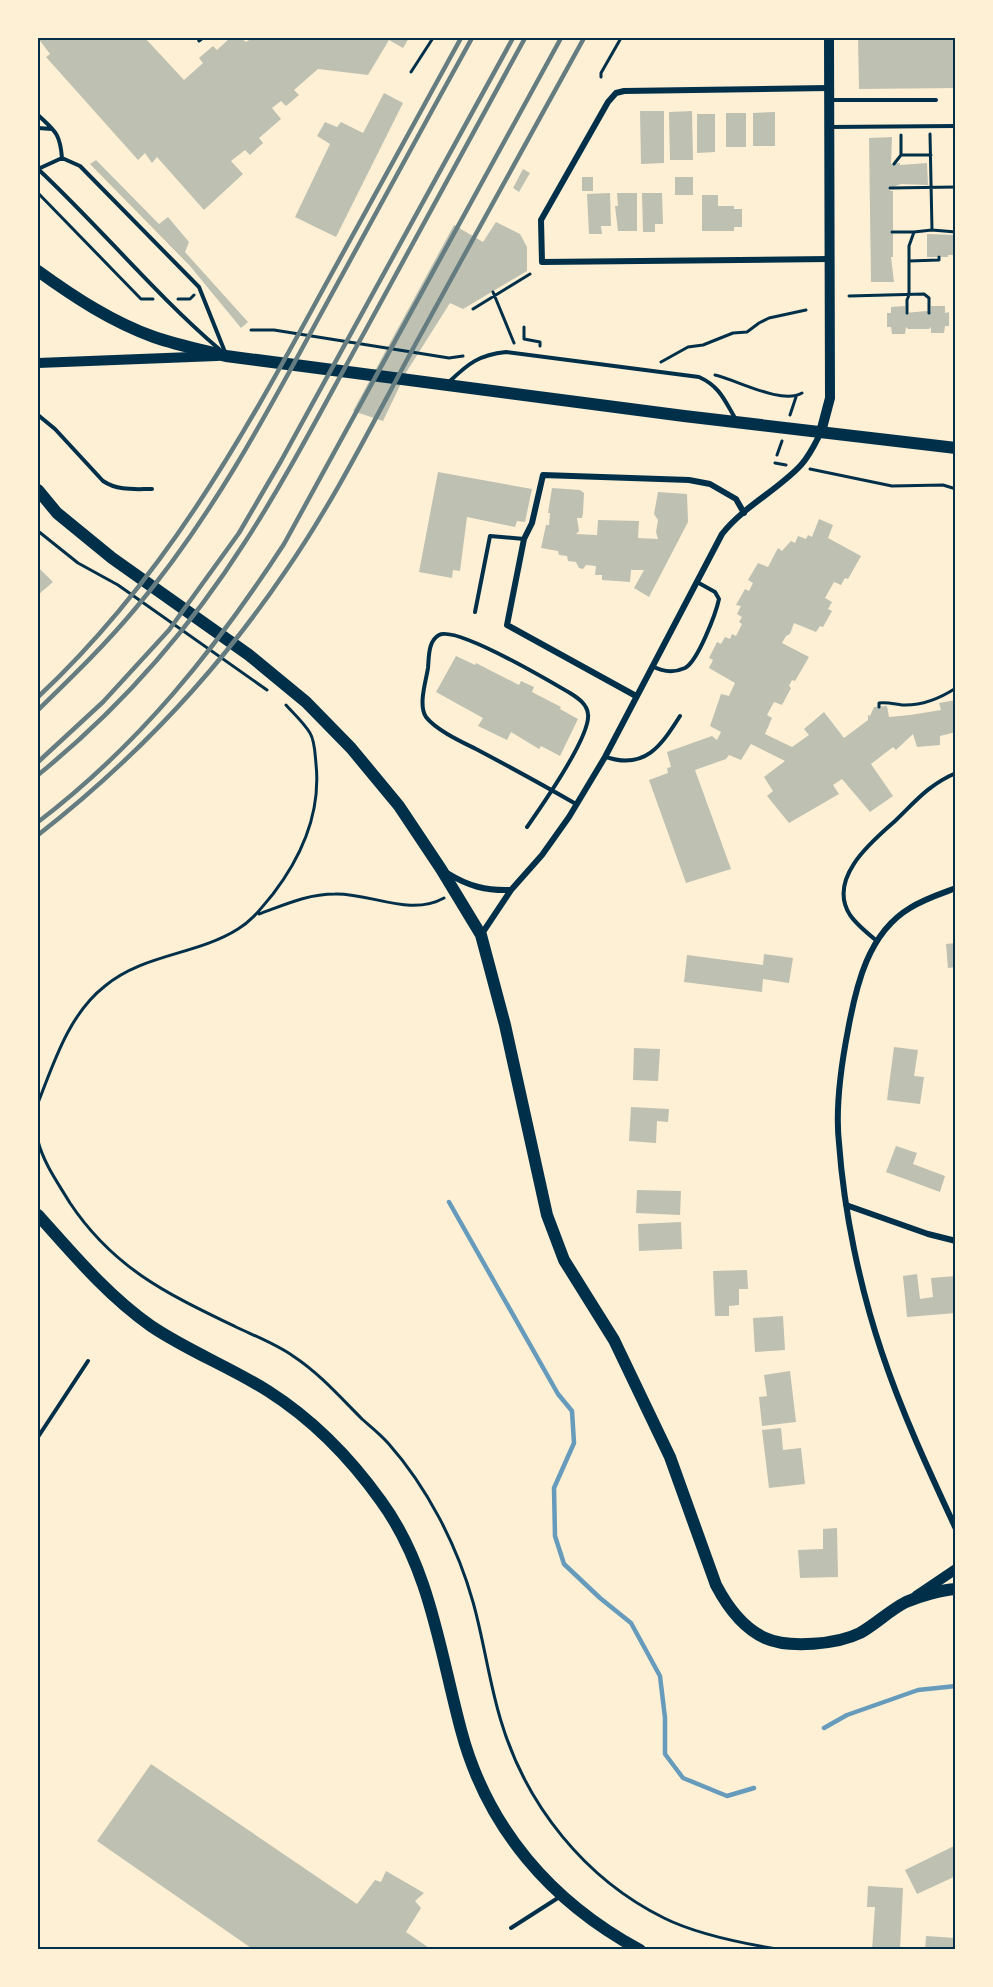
<svg xmlns="http://www.w3.org/2000/svg" width="993" height="1987" viewBox="0 0 993 1987" font-family="'PT Sans Narrow',sans-serif">
<style>
.lines{fill:none;stroke-linecap:round;stroke-linejoin:round}
.stream{stroke:#669bbc;stroke-width:4.5}
.building{fill:#bec0b2}
.path{stroke:#003049;stroke-width:3}
.service{stroke:#003049;stroke-width:4}
.minor{stroke:#003049;stroke-width:6}
.tertiary{stroke:#003049;stroke-width:10}
.secondary{stroke:#003049;stroke-width:12}
.rail{stroke:#657d81;stroke-width:4.5}
.neatline{fill:none;stroke:#003049;stroke-width:2}
</style>
<rect width="100%" height="100%" fill="#fdf0d5"/>
<g class="lines">
<!-- stream -->
<path class="stream" d="M 449,1202 L 558,1394 L 572,1411 L 574,1443 L 554,1488 L 555,1536 L 564,1564 L 600,1598 L 631,1623 L 660,1676 L 665,1718 L 665,1754 L 683,1778 L 727,1796 L 754,1788
M 824,1728 L 847,1715 L 918,1690 L 956,1686"/>
</g>
<!-- building -->
<path class="building" d="M 38,38 L 145,38 L 184,80 L 203,63 L 199,58 L 213,46 L 217,50 L 230,38 L 241,38 L 246,42 L 252,38 L 409,38 L 403,48 L 389,40 L 368,75 L 318,69 L 294,90 L 299,95 L 286,106 L 281,101 L 272,108 L 281,119 L 259,138 L 263,143 L 250,155 L 245,150 L 231,161 L 243,174 L 204,210 L 157,157 L 152,163 L 145,153 L 138,160 L 46,57 L 50,54 Z
M 858,38 L 956,38 L 956,88 L 859,89 Z
M 384,93 L 403,103 L 336,237 L 295,217 L 330,144 L 317,136 L 325,122 L 337,127 L 341,122 L 363,133 Z
M 640,111 L 664,111 L 664,163 L 641,164 Z
M 692,111 L 693,160 L 670,160 L 669,112 Z
M 775,112 L 775,146 L 753,146 L 753,113 Z
M 726,113 L 746,113 L 746,147 L 726,147 Z
M 697,114 L 715,114 L 715,152 L 697,153 Z
M 892,137 L 891,164 L 900,163 L 900,165 L 927,163 L 928,185 L 901,184 L 890,188 L 890,191 L 893,191 L 893,257 L 891,257 L 894,282 L 871,282 L 869,138 Z
M 96,160 L 159,224 L 168,217 L 189,242 L 185,252 L 248,322 L 241,328 L 190,266 L 90,164 Z
M 523,169 L 530,173 L 519,192 L 513,188 Z
M 582,177 L 593,177 L 593,191 L 582,191 Z
M 675,177 L 693,177 L 693,195 L 675,195 Z
M 610,193 L 611,226 L 601,226 L 602,234 L 589,234 L 587,194 Z
M 617,193 L 637,193 L 637,231 L 618,231 L 615,206 L 618,206 Z
M 642,193 L 662,193 L 663,224 L 655,224 L 655,232 L 643,232 Z
M 702,195 L 718,195 L 718,206 L 734,206 L 734,209 L 742,209 L 742,227 L 734,227 L 734,231 L 702,231 Z
M 496,222 L 520,234 L 527,247 L 527,271 L 463,309 L 450,303 L 407,371 L 383,421 L 353,411 L 454,225 L 483,242 Z
M 927,234 L 956,235 L 956,257 L 953,255 L 948,255 L 948,257 L 927,257 Z
M 905,306 L 905,313 L 926,311 L 931,312 L 931,306 L 945,306 L 945,313 L 949,312 L 949,326 L 945,326 L 944,333 L 931,333 L 931,327 L 929,329 L 908,329 L 906,327 L 905,334 L 892,334 L 891,327 L 887,327 L 887,313 L 891,313 L 891,307 Z
M 438,472 L 532,489 L 525,522 L 517,521 L 515,527 L 467,517 L 460,571 L 453,570 L 452,578 L 419,572 Z
M 552,488 L 580,490 L 584,493 L 583,513 L 582,518 L 577,518 L 579,531 L 576,534 L 597,535 L 598,520 L 639,521 L 638,538 L 658,539 L 656,532 L 658,520 L 654,514 L 658,492 L 687,494 L 688,522 L 649,597 L 634,588 L 644,570 L 631,570 L 630,582 L 602,580 L 602,575 L 595,575 L 596,566 L 586,565 L 583,569 L 579,568 L 576,562 L 568,561 L 567,556 L 559,555 L 558,551 L 541,548 L 546,525 L 549,525 L 550,513 L 548,513 Z
M 819,519 L 833,525 L 828,538 L 861,556 L 848,579 L 845,578 L 841,585 L 834,582 L 825,598 L 832,602 L 828,609 L 832,611 L 823,627 L 820,626 L 816,632 L 794,623 L 790,634 L 786,636 L 782,643 L 809,657 L 795,681 L 792,680 L 789,686 L 791,688 L 782,705 L 774,702 L 767,715 L 772,718 L 765,734 L 792,747 L 809,735 L 804,729 L 824,712 L 844,738 L 868,720 L 868,715 L 870,716 L 874,707 L 887,706 L 889,717 L 910,715 L 941,710 L 939,703 L 956,700 L 956,732 L 940,736 L 940,745 L 917,747 L 913,734 L 896,750 L 893,747 L 871,764 L 893,796 L 870,812 L 842,779 L 833,785 L 839,794 L 789,823 L 767,796 L 773,791 L 764,777 L 785,761 L 751,744 L 741,760 L 729,755 L 726,759 L 695,770 L 731,869 L 686,883 L 649,780 L 668,773 L 667,768 L 671,767 L 667,752 L 712,736 L 717,740 L 721,732 L 710,726 L 721,694 L 729,696 L 735,683 L 709,668 L 713,660 L 709,658 L 717,642 L 721,644 L 725,637 L 730,639 L 732,634 L 736,636 L 742,624 L 739,622 L 742,617 L 737,614 L 741,606 L 736,605 L 745,589 L 749,591 L 753,583 L 748,580 L 758,563 L 768,567 L 778,548 L 782,551 L 791,541 L 795,543 L 798,536 L 806,539 L 808,535 L 812,537 Z
M 38,567 L 53,582 L 38,595 Z
M 456,656 L 475,665 L 476,663 L 519,685 L 521,681 L 534,687 L 532,692 L 561,707 L 560,709 L 578,719 L 560,756 L 541,746 L 539,749 L 511,732 L 507,740 L 478,726 L 483,718 L 436,692 Z
M 956,943 L 956,967 L 948,968 L 946,944 Z
M 764,954 L 793,958 L 789,983 L 763,979 L 762,992 L 684,982 L 687,955 L 763,965 Z
M 894,1047 L 918,1050 L 914,1076 L 924,1077 L 920,1104 L 887,1100 Z
M 634,1048 L 660,1049 L 658,1081 L 633,1080 Z
M 631,1107 L 669,1109 L 668,1122 L 657,1121 L 656,1143 L 629,1141 Z
M 896,1146 L 917,1153 L 913,1164 L 945,1176 L 940,1192 L 886,1172 Z
M 637,1190 L 681,1191 L 680,1215 L 636,1213 Z
M 681,1222 L 682,1249 L 639,1251 L 638,1224 Z
M 747,1270 L 748,1289 L 739,1289 L 739,1305 L 729,1306 L 729,1316 L 715,1316 L 713,1271 Z
M 917,1274 L 920,1299 L 933,1297 L 931,1278 L 956,1276 L 956,1313 L 907,1317 L 903,1276 Z
M 783,1316 L 785,1350 L 755,1352 L 753,1318 Z
M 790,1371 L 796,1422 L 762,1426 L 759,1397 L 767,1396 L 764,1375 Z
M 781,1428 L 783,1450 L 801,1448 L 805,1484 L 769,1488 L 762,1430 Z
M 837,1528 L 838,1577 L 800,1578 L 798,1550 L 823,1549 L 823,1529 Z
M 151,1764 L 357,1904 L 375,1880 L 381,1882 L 386,1871 L 424,1893 L 415,1901 L 421,1908 L 406,1932 L 432,1950 L 254,1950 L 97,1841 Z
M 956,1845 L 956,1876 L 917,1894 L 905,1870 Z
M 868,1886 L 903,1888 L 900,1950 L 872,1950 L 875,1907 L 867,1907 Z
M 926,1936 L 956,1938 L 956,1950 L 925,1950 Z"/>
<g class="lines">
<!-- path -->
<path class="path" d="M 198,38 L 199,41 L 203,38
M 411,72 L 433,38
M 601,77 L 601,73 L 621,38
M 901,135 L 901,155 L 931,155
M 894,164 L 901,155
M 890,188 L 956,187
M 38,193 L 141,299 L 153,299
M 932,230 L 956,232
M 892,232 L 914,232
M 909,261 L 939,260 L 939,257
M 493,292 L 514,343
M 849,296 L 924,294 L 929,298 L 929,313
M 178,299 L 190,299 L 194,295
M 473,309 L 530,274
M 907,313 L 907,300 L 909,295 L 909,246 L 914,232 L 932,230 L 930,134
M 524,327 L 524,339 L 540,342 L 540,346
M 251,330 L 274,330 L 449,358 L 463,356
M 661,362 L 688,347 L 703,345 L 733,333 L 747,332 L 759,323 L 769,318 L 806,310
M 715,375 C 737,380 782,405 802,393
M 790,415 L 796,397
M 777,455 L 782,441
M 775,463 L 786,465
M 810,469 L 892,486 L 943,485 L 956,489
M 38,531 L 78,563 L 118,585 L 267,690
M 879,707 L 879,703 C 887,702 894,704 902,705 C 922,706 939,699 956,688
M 259,914 C 284,905 307,894 335,894 C 371,893 410,917 444,898
M 38,1103 C 54,1062 69,1014 105,986 C 143,954 197,955 238,929 C 253,920 262,907 273,894 C 302,856 321,812 316,764 C 315,754 315,741 310,733 C 304,723 294,714 286,705
M 38,1141 C 44,1164 58,1183 70,1203 C 114,1269 168,1294 236,1327 C 255,1336 276,1344 293,1356 C 319,1373 340,1397 362,1419 C 371,1427 380,1434 388,1443 C 427,1487 457,1545 473,1602 C 484,1641 489,1682 501,1721 C 526,1805 585,1879 664,1918 C 698,1935 745,1944 783,1950"/>
<!-- service -->
<path class="service" d="M 832,100 L 936,100
M 38,115 C 55,131 60,133 62,158
M 830,127 L 956,126
M 38,128 L 52,129
M 38,169 L 62,158 L 80,166 L 199,287 L 225,352
M 38,169 C 100,227 154,293 219,349
M 450,381 C 469,363 479,355 506,352 L 699,377 C 719,386 724,399 735,418
M 38,415 L 55,429 L 103,481 C 118,491 134,489 152,489
M 475,612 L 490,536 L 524,539
M 652,666 C 663,672 674,673 685,668 C 698,661 716,613 719,599 L 715,592 L 697,582
M 606,757 C 645,770 661,746 680,716
M 527,827 C 541,807 591,736 588,714 C 587,704 578,698 570,693 C 551,682 456,625 439,635 C 428,641 429,657 428,668 C 426,681 418,705 426,717 C 436,730 462,742 476,749 C 510,767 543,785 576,804
M 877,941 C 867,933 857,925 850,915 C 827,879 871,842 894,822 C 915,802 928,785 956,773
M 38,1437 L 88,1361
M 511,1928 L 561,1896"/>
<!-- minor -->
<path class="minor" d="M 828,88 L 624,91 L 616,93 L 608,102 L 541,220 L 542,262 L 829,259
M 636,696 L 507,625 L 524,539 L 532,523 L 543,475 L 689,480 L 710,484 L 736,499 L 744,513
M 447,873 C 468,886 486,891 511,890
M 956,888 C 940,894 924,899 910,908 C 868,933 856,986 848,1030 C 841,1066 835,1107 839,1143 C 844,1212 860,1288 882,1353 C 902,1413 929,1471 956,1529
M 481,935 L 511,890 L 542,855 L 569,817 L 605,757 L 722,534 C 744,506 778,490 801,465 C 810,455 815,444 821,432
M 846,1205 L 928,1234 L 956,1241"/>
<!-- tertiary -->
<path class="tertiary" d="M 38,363 L 217,356
M 821,432 L 830,398 L 829,38
M 916,1596 L 956,1569"/>
<!-- secondary -->
<path class="secondary" d="M 38,271 C 74,297 112,322 154,337 C 177,345 202,350 226,356 L 684,416 L 956,448
M 38,490 L 57,513 L 112,558 L 249,655 L 306,702 L 351,748 L 399,806 L 441,869 L 481,935 L 505,1025 L 547,1215 L 564,1260 L 614,1340 L 670,1457 L 716,1585 C 727,1606 743,1628 765,1638 C 789,1649 838,1644 860,1633 C 876,1624 890,1610 906,1602 C 920,1596 941,1590 956,1589
M 38,1215 C 73,1254 107,1295 151,1326 C 188,1351 230,1367 268,1391 C 312,1419 351,1459 381,1501 C 430,1568 440,1652 461,1730 C 487,1828 551,1902 640,1950"/>
<!-- rail -->
<path class="rail" d="M 38,697 C 163,580 240,442 321,293 C 368,208 415,123 461,38
M 38,710 C 72,677 105,645 135,609 C 209,521 263,421 317,321 C 369,226 420,132 472,38
M 38,762 L 103,702 L 169,630 L 239,533 L 281,461 L 513,38
M 38,775 C 118,710 189,630 245,542 C 289,474 325,403 364,333 C 417,234 471,136 525,38
M 38,822 C 139,745 215,650 284,544 L 561,38
M 38,835 C 134,760 216,674 285,572 C 337,497 377,414 421,334 C 475,235 530,136 584,38"/>
</g>
<!-- border -->
<rect width="993" height="1987" fill="none" stroke="#fdf0d5" stroke-width="78"/>
<rect x="39" y="39" width="915" height="1909" class="neatline"/>
</svg>
